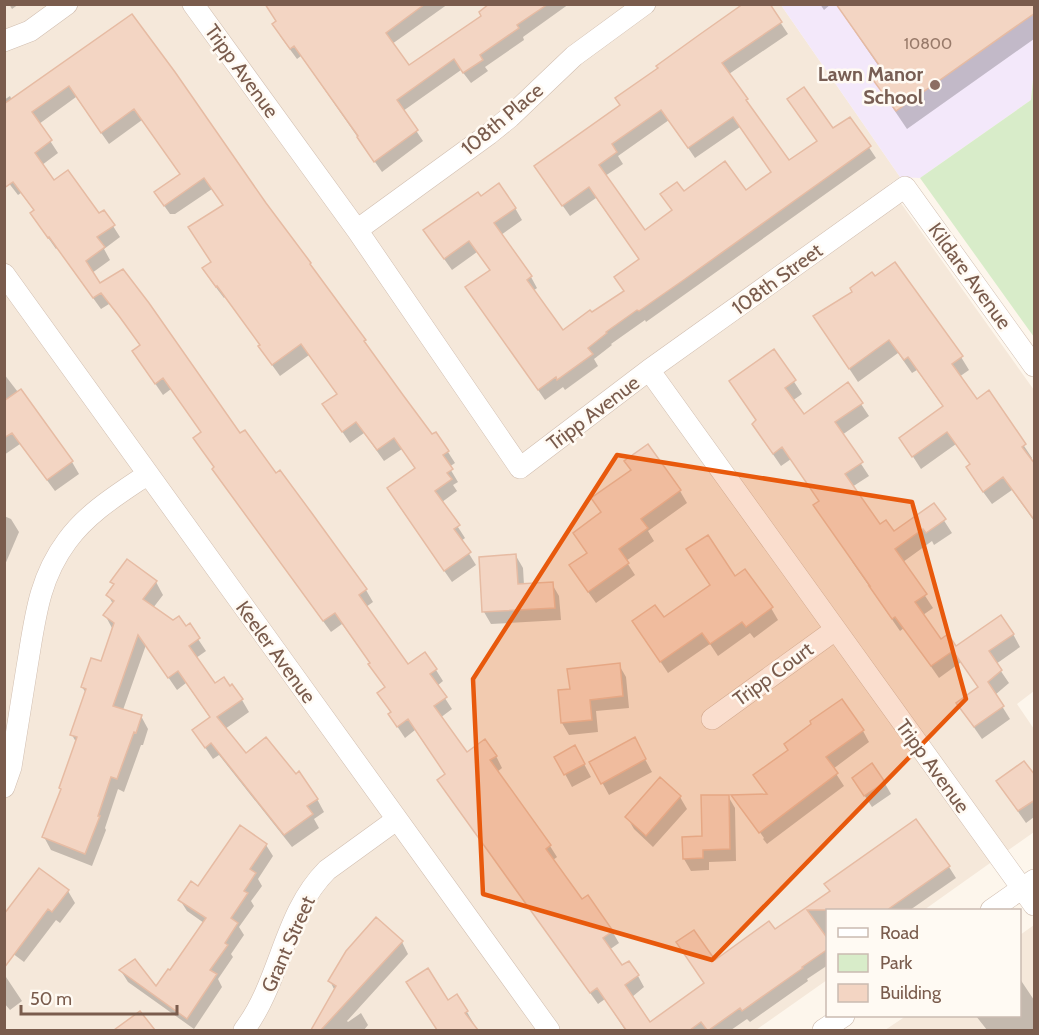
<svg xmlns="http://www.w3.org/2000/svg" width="1039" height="1035" viewBox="0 0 1039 1035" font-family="Cabin,sans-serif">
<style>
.residential{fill:#f5e8da}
.education{fill:#f3e8fa}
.green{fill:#d8ecc9}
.shadow{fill:#0003;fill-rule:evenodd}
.building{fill:#f3d5c3;stroke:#e6bba3;stroke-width:1.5;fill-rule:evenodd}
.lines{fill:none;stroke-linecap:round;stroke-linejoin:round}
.minor-casing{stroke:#d1beb0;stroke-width:22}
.minor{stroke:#fff;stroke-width:21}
.marked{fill:#e8590c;fill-opacity:0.2;stroke:#e8590c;stroke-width:4.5;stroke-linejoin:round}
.education-dot{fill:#8d6e63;stroke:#fffaf3;stroke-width:2}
.labels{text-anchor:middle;stroke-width:5;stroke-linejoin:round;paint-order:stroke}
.number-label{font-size:16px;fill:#987a6a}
.street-label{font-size:20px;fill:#7a5c4d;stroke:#fffaf3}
.education-label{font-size:20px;font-weight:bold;fill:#785e54;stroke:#fffaf3;text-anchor:end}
</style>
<rect width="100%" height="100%" fill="#fdf6ec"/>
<!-- residential -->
<path class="residential" d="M 5,5 L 781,5 L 900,177 L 888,185 L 1034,390 L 1034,691 L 1017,704 L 1034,729 L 1034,832 L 924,910 L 828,910 L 827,980 L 756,1030 L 5,1030 Z
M 1034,925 L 1034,1030 L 885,1030 L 906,1016 L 1020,1016 L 1020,935 Z"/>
<!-- education -->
<path class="education" d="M 781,5 L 1034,5 L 1034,70 L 1031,100 L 920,178 L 900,177 Z"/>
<!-- green -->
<path class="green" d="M 1034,70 L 1034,337 L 920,178 L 1031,100 Z"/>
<!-- shadow -->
<path class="shadow" d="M 9,4 L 19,4 L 12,9 Z
M 265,4 L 448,4 L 392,44 L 409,67 L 483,17 L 491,4 L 569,4 L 523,37 L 524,40 L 485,67 L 488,71 L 471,83 L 461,70 L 403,111 L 423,141 L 382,172 L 301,56 L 297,59 L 280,36 L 277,22 Z
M 768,4 L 788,34 L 729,74 L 753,111 L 789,162 L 818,142 L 789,99 L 833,130 L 850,119 L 876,158 L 691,290 L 646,322 L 645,320 L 611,344 L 612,345 L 594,359 L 598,366 L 565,390 L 563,387 L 545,400 L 474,298 L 491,271 L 477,252 L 452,270 L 432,242 L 481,198 L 515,208 L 522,220 L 501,235 L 531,277 L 537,288 L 533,291 L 562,332 L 625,292 L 640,260 L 596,198 L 570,216 L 543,178 ZM 669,120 L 695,158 L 740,127 L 772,173 L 745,192 L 662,194 L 673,211 L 645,232 L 605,176 L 623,164 L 618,156 Z
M 820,4 L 831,4 L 824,10 Z
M 836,4 L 1034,4 L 1034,39 L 907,129 L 886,98 L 875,80 L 884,74 Z
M 132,16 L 364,341 L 371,353 L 432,436 L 448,452 L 455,463 L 449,467 L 458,482 L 453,485 L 457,491 L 442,502 L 465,538 L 461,541 L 476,565 L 452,582 L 395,500 L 416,469 L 402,449 L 384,461 L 364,433 L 350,443 L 324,405 L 338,395 L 309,355 L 280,376 L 267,358 L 261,346 L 225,297 L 224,298 L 211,281 L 204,269 L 212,263 L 224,206 L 212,189 L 175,214 L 170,214 L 163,204 L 181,175 L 142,120 L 109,144 L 76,97 L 39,124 L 58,153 L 42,165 L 54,182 L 113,226 L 120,237 L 104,249 L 110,260 L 92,273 L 100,285 L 240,435 L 310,512 L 366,590 L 373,602 L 366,607 L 408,667 L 436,670 L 443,681 L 437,686 L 452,709 L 440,718 L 467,754 L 496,756 L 502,768 L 497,772 L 550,846 L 557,857 L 553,860 L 582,901 L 612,931 L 619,943 L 609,950 L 622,968 L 638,976 L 644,987 L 632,997 L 645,1017 L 646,1016 L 651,1023 L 705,984 L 715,963 L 774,932 L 831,892 L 949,867 L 956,878 L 910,910 L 828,910 L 828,965 L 807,979 L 808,981 L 750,1022 L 747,1019 L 731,1030 L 625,1030 L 605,999 L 598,1004 L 446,792 L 446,775 L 415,730 L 405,738 L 397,726 L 391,713 L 379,694 L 386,689 L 377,676 L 370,665 L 371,664 L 342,624 L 331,632 L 221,481 L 202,433 L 171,389 L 163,395 L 141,363 L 141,347 L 128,328 L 109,304 L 101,309 L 57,248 L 56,249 L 39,225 L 35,212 L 21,193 L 18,195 L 4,177 L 4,100 L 10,96 L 12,100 Z
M 815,317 L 961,357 L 969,370 L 959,377 L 977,401 L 989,393 L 1032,458 L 1030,460 L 1034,475 L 1034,521 L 1012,490 L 992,504 L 975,481 L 968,467 L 971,465 L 956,444 L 921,469 L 901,438 L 944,408 L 917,370 L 912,373 L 898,353 L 858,382 Z
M 774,351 L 802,394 L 792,401 L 803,416 L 861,404 L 869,416 L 842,435 L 869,476 L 852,487 L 880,526 L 894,533 L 934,505 L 952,533 L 934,545 L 932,541 L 903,562 L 933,608 L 923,615 L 941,641 L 956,648 L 1013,634 L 1020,647 L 996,664 L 1009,683 L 995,695 L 1010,719 L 982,739 L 966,716 L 979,688 L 961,662 L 939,678 L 904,628 L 900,631 L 853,563 L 820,502 L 791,459 L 781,466 L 761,437 L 754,424 L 757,422 L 731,382 Z
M 4,374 L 72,462 L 79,474 L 55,491 L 20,444 L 4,455 Z
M 647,446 L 680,491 L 687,503 L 648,531 L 654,541 L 626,561 L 635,575 L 596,603 L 578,578 L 588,554 L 575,533 L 602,513 Z
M 4,516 L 11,519 L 19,532 L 4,567 Z
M 516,556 L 523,568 L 524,585 L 552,584 L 559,596 L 561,620 L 491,624 L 484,612 Z
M 735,579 L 771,608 L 778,620 L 754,638 L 750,633 L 718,656 L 710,644 L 668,673 L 634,622 L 663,619 L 711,585 Z
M 112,582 L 156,582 L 163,595 L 153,608 L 186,628 L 198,639 L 206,651 L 196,658 L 215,685 L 242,700 L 249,712 L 225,729 L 246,755 L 317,799 L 324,812 L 314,819 L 319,828 L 292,847 L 219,755 L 213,759 L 202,743 L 211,719 L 186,683 L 177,690 L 146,645 L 123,710 L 141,716 L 148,729 L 143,745 L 141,745 L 124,792 L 118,789 L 105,828 L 106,830 L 92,866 L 51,850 L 44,837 L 62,791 L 60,788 L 76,742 L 72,735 L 86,693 L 82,687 L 102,663 L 112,628 L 105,615 L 113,604 L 108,595 L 114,586 Z
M 619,665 L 626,677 L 629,708 L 596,711 L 598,732 L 569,735 L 562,723 L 571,691 Z
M 863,731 L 869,742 L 833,769 L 844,786 L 767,844 L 763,839 L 764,838 L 741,806 L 768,795 L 762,788 L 789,751 Z
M 634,739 L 652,772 L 609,795 L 591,762 Z
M 575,747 L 591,777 L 572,787 L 556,757 Z
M 1034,778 L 1034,817 L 1026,823 L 1005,793 Z
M 884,782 L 891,794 L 872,807 L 861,790 Z
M 728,796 L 735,808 L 736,861 L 709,862 L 709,870 L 691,871 L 684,859 L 704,838 Z
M 680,797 L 687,809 L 653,847 L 634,829 L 627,817 Z
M 266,845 L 273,856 L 258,879 L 262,886 L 251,901 L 254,906 L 239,927 L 244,935 L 231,954 L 233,957 L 218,979 L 222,987 L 194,1029 L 128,982 L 121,971 L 156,989 L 171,972 L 204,923 L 187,911 L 180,900 Z
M 68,891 L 75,903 L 60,923 L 56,920 L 24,962 L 4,947 L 4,909 L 8,912 Z
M 402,942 L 408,954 L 347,1021 L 348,1022 L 361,1013 L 368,1025 L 364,1030 L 313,1030 L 335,991 L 330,981 Z
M 4,974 L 22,1001 L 10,1010 L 4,1003 Z
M 1020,979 L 1034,1000 L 1034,1030 L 987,1030 L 976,1016 L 1020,1016 Z
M 415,995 L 448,1002 L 467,1012 L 474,1024 L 472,1025 L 476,1030 L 438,1030 Z
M 139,1013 L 153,1030 L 116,1030 Z"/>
<!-- building -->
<path class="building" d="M 265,4 L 425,4 L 386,33 L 409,65 L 481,16 L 479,12 L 489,4 L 548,4 L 517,25 L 519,28 L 480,55 L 483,60 L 463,73 L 454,59 L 397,100 L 418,130 L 374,162 L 357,137 L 358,136 L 294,46 L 290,49 L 272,24 L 276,21 Z
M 743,4 L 770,4 L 782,22 L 722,63 L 748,99 L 746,100 L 789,160 L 817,141 L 787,99 L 804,87 L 833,128 L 850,117 L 871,146 L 685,279 L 639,311 L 637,310 L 606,332 L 607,333 L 588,348 L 593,354 L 557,380 L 556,377 L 538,390 L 465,287 L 490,270 L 469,241 L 444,259 L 423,230 L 478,192 L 481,196 L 499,183 L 516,208 L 494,223 L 532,276 L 527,280 L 563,330 L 590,310 L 592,312 L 624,291 L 614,277 L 639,259 L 589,187 L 562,206 L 534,166 L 620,105 L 615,98 L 658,68 L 656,66 L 699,35 ZM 661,110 L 688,148 L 733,117 L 771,172 L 746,190 L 725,161 L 684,191 L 677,182 L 660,194 L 672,210 L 645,230 L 599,165 L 617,152 L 612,144 Z
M 836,4 L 1035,4 L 1035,13 L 896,111 L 873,80 L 884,72 Z
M 132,14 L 175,72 L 266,203 L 311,263 L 310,264 L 366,340 L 364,341 L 403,395 L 432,434 L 436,432 L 449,451 L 443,455 L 453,469 L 447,473 L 452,479 L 435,491 L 460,525 L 454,529 L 471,552 L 444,571 L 387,488 L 415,468 L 394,438 L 377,450 L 356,422 L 342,432 L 322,404 L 337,394 L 301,344 L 272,365 L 258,346 L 260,345 L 217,286 L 216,287 L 202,268 L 211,262 L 188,227 L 223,205 L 204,178 L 164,206 L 154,192 L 180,174 L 134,109 L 101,133 L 69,86 L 32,112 L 52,140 L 35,153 L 54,180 L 68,170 L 99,213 L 104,210 L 115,225 L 97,237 L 105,247 L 86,261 L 100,283 L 123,269 L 149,303 L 240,433 L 245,430 L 276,473 L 280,470 L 311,512 L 367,589 L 359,595 L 408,664 L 425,652 L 437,669 L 430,674 L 447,697 L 434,706 L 467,752 L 485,739 L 497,756 L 490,760 L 551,845 L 546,849 L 582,899 L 588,895 L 613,931 L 603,938 L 622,965 L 629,961 L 639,975 L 625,985 L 650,1022 L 704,983 L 676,942 L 694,930 L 715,960 L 769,921 L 775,929 L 830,891 L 824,884 L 916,819 L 950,866 L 887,910 L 807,910 L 828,939 L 828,949 L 802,967 L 803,968 L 742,1011 L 740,1008 L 709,1030 L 707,1030 L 701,1022 L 690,1030 L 626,1030 L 597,988 L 590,993 L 437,780 L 445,774 L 408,719 L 397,727 L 388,714 L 391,712 L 377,693 L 385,687 L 368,664 L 370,663 L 335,613 L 323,621 L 212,469 L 214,467 L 193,438 L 201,432 L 163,378 L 155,384 L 132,351 L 140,345 L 119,316 L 101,293 L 93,298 L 49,237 L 48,238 L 30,213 L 34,210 L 13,182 L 4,188 L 4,104 Z
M 895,262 L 963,356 L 952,364 L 977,399 L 989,390 L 1026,444 L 1022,447 L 1035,464 L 1035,521 L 1003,477 L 983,492 L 966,467 L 970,464 L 947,432 L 912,457 L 899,438 L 943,406 L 908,357 L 904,360 L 889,340 L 849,369 L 813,316 L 852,292 L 850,288 L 872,272 L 875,276 Z
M 774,349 L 796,380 L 785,388 L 804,414 L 848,382 L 863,403 L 835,422 L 863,462 L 845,474 L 880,524 L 886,520 L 894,531 L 934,503 L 946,519 L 926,533 L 923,529 L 895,549 L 927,594 L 915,602 L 941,639 L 948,634 L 956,646 L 1001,615 L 1014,634 L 989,651 L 1002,670 L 988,682 L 1004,706 L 974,727 L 956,703 L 978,687 L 953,651 L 931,666 L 895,617 L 892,619 L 869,586 L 870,586 L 813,505 L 819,501 L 782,447 L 773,454 L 752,424 L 756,420 L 729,381 Z
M 21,389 L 73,461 L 47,480 L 12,433 L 4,438 L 4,401 Z
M 648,444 L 681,490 L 641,519 L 648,528 L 619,549 L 629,563 L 588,592 L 569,565 L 587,553 L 573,533 L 601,512 L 591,498 L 631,470 L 624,461 Z
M 708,535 L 735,576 L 745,569 L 773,607 L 746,627 L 742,622 L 710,644 L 702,633 L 660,662 L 632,621 L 655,605 L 664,617 L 710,585 L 686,549 Z
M 516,554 L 518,584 L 553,582 L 555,608 L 482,612 L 479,557 Z
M 127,559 L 157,581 L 143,599 L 173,620 L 179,616 L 186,626 L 190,623 L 200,638 L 189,646 L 215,683 L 224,677 L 230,686 L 232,684 L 243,699 L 217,717 L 246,753 L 266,737 L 296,774 L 299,771 L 318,799 L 307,806 L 313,814 L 284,835 L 211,743 L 205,748 L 192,730 L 210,717 L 178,671 L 168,678 L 138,635 L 113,706 L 142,715 L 136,733 L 134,732 L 117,779 L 111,777 L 98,816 L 100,816 L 85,854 L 42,837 L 61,789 L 59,788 L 77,737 L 70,735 L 86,689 L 81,687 L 91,658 L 101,661 L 114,623 L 103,615 L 114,601 L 106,595 L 114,584 L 110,582 Z
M 620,663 L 623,696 L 590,700 L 592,720 L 561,723 L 558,690 L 570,689 L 567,669 Z
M 842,699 L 864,730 L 826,757 L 838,773 L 759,833 L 731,795 L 767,794 L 753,775 L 788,750 L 784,744 L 811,724 L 810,721 Z
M 635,737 L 646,759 L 601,784 L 589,762 Z
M 575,745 L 585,764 L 564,775 L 554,757 Z
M 1024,761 L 1035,775 L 1035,800 L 1018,811 L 996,781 Z
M 872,763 L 885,782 L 864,796 L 852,778 Z
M 660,777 L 681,796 L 646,836 L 625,817 Z
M 701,795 L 729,795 L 730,849 L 703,850 L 703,858 L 683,859 L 682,837 L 702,836 Z
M 240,825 L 267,844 L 250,869 L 256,873 L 244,891 L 248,893 L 231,918 L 238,923 L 225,943 L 228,945 L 210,970 L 217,974 L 187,1019 L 119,970 L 135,959 L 156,986 L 168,969 L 170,970 L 206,918 L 178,900 L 191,881 L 198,886 Z
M 39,868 L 69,890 L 52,912 L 48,909 L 4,968 L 4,914 Z
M 376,917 L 403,941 L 321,1030 L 311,1030 L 336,986 L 328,981 L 346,951 Z
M 428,968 L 448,1000 L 457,994 L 468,1011 L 465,1013 L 478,1030 L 437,1030 L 406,982 Z
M 140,1011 L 155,1030 L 114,1030 Z"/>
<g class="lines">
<defs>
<path id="minor" d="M 193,4 L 357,230 L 520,468 L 649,370 L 905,187 L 1034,366
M 4,41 L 30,31 L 67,4
M 357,230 L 489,134 L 510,117 L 574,56 L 645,4
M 4,274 L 549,1030
M 649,370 L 1034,905
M 712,719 L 835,630
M 4,787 L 11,767 C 16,734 22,700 27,667 C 35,620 38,580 67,541 C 88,512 120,493 148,474
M 991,910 L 1034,880
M 244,1030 C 281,981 283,914 327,870 L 396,820
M 823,1030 L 844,1016"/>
</defs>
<!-- minor casing -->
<use href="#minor" class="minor-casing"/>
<!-- minor -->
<use href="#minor" class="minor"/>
</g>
<!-- marked area -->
<path class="marked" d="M 617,455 L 912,502 L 966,699 L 712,960 L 483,894 L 473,679 Z"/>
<!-- markers -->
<circle class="education-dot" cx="935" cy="85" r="6"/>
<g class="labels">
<!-- number labels -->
<g class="number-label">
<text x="928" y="49">10800</text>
</g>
<!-- street labels -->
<g class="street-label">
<text transform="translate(242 71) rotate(54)" y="7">Tripp Avenue</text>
<text transform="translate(502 119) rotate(-40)" y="7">108th Place</text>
<text transform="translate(970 276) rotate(54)" y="7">Kildare Avenue</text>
<text transform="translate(777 279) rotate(-36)" y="7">108th Street</text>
<text transform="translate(593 413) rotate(-37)" y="7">Tripp Avenue</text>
<text transform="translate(276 652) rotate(54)" y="7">Keeler Avenue</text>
<text transform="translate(773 674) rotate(-36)" y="7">Tripp Court</text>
<text transform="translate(933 766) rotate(54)" y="7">Tripp Avenue</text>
<text transform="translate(288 944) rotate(-66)" y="7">Grant Street</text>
</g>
<!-- education labels -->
<g class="education-label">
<text x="923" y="81">Lawn Manor<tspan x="923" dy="23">School</tspan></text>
</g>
</g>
<!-- border -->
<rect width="1039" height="1035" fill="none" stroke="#7a5c4d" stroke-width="12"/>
<!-- legend -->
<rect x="826" y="909" width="195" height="108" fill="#fffaf3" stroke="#cabbb1" stroke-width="1.5"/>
<rect x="838" y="928" width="30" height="9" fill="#ffffff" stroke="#cabbb1" stroke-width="1.5"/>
<text x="880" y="939" font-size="18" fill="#7a5c4d">Road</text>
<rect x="838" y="954" width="30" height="18" fill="#d8ecc9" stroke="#cabbb1" stroke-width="1.5"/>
<text x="880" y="969" font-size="18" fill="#7a5c4d">Park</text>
<rect x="838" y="984" width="30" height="18" fill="#f3d5c3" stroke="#cabbb1" stroke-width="1.5"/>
<text x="880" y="999" font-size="18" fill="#7a5c4d">Building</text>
<!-- scale -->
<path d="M21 1005v9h156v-9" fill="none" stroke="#7a5c4d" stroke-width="3"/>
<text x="30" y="1005" font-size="18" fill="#7a5c4d" stroke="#fffaf3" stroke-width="4.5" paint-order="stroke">50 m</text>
</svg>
